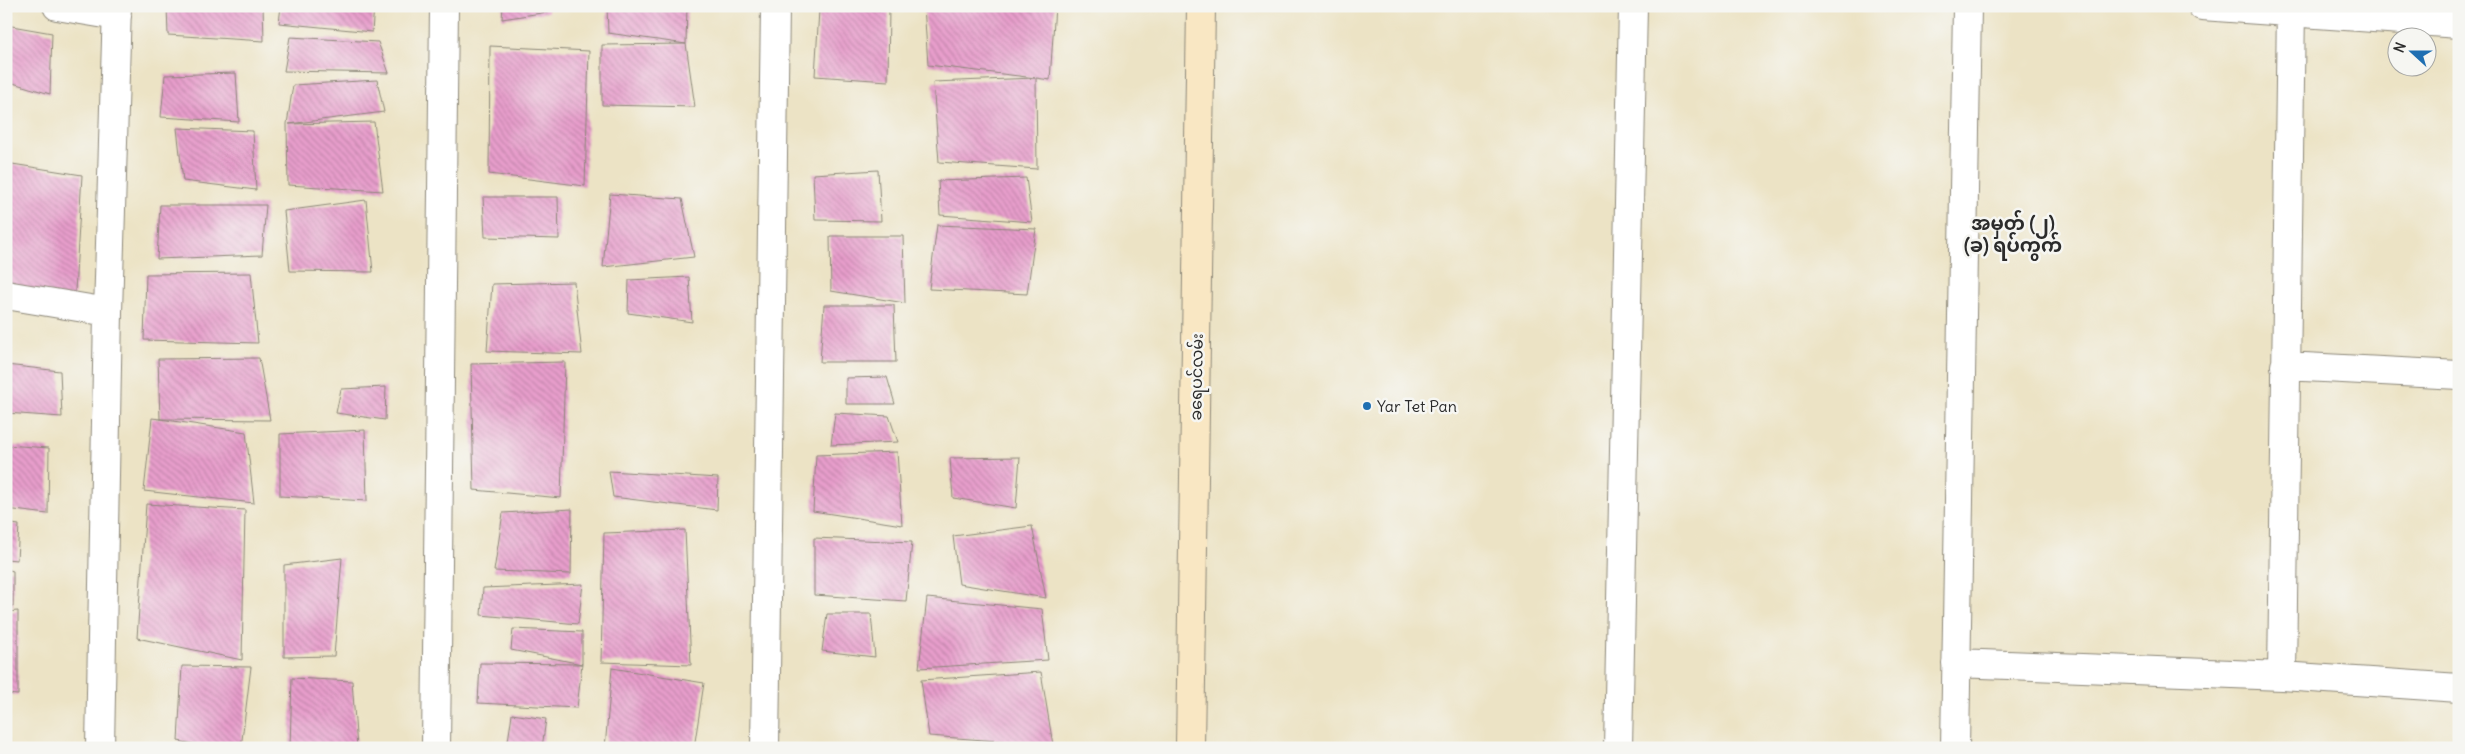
<svg xmlns="http://www.w3.org/2000/svg" width="2465" height="754" viewBox="0 0 2465 754" font-family="Delius,'Noto Sans Myanmar',sans-serif">
<style>
.building{fill:url(#building-back-hatch)}
.lines{fill:none;stroke-linecap:round;stroke-linejoin:round}
.street-casing{stroke:#8c8778;stroke-width:30}
.secondary-casing{stroke:#8c8778;stroke-width:30}
.street{stroke:#fff;stroke-width:28}
.secondary{stroke:#f9e7c3;stroke-width:28}
.poi-dot{fill:#1f6fb2;stroke:#f6f6f2;stroke-width:2}
.labels{text-anchor:middle;stroke-width:5;stroke-linejoin:round;paint-order:stroke}
.street-label{font-size:16px;fill:#2b2b2b;stroke:#f6f6f2}
.poi-label{font-size:16px;fill:#2b2b2b;stroke:#f6f6f2;text-anchor:start}
.quarter-label{font-size:19px;font-weight:bold;fill:#2b2b2b;stroke:#f6f6f2}
</style>
<defs>
<pattern id="building-back-hatch" width="6" height="6" patternUnits="userSpaceOnUse" patternTransform="scale(1.25)"><rect width="6" height="6" fill="#e89ecc"/><path d="M-1 5l2 2M0 0l6 6M5-1l2 2" fill="none" stroke="#bc81a6"/></pattern>
</defs>
<rect width="100%" height="100%" fill="#f6f6f2"/>
<filter id="ink" filterUnits="userSpaceOnUse"><feTurbulence type="fractalNoise" baseFrequency=".02" numOctaves="2"/><feDisplacementMap in="SourceGraphic" scale="10" xChannelSelector="R" yChannelSelector="G"/><feConvolveMatrix kernelMatrix="1 2 1 2 8 2 1 2 1" color-interpolation-filters="sRGB"/></filter>
<filter id="wash" filterUnits="userSpaceOnUse"><feTurbulence type="fractalNoise" baseFrequency=".0096" numOctaves="4" result="noise"/><feDisplacementMap in="SourceGraphic" scale="20" xChannelSelector="R" yChannelSelector="G"/><feGaussianBlur stdDeviation="1.12" result="paint"/><feColorMatrix in="noise" values="0 0 0 0 0 0 0 0 0 0 0 0 0 0 0 0 0 1.4 0 .05"/><feComposite in="paint" operator="in"/></filter>
<g filter="url(#wash)">
<rect width="100%" height="100%" fill="#ece3c5"/>
<g id="blocks">
<!-- building -->
<path class="building" d="M 167,6 L 263,6 L 264,41 L 168,35 Z
M 281,6 L 374,6 L 372,32 L 279,23 Z
M 503,6 L 548,6 L 548,12 L 502,19 Z
M 607,6 L 687,6 L 686,44 L 695,107 L 602,105 L 602,45 L 686,44 L 608,33 Z
M 855,6 L 889,6 L 888,81 L 815,76 L 819,10 Z
M 924,6 L 1055,6 L 1050,80 L 1036,78 L 1037,169 L 939,162 L 933,82 L 1035,78 L 928,65 Z
M 6,25 L 52,33 L 50,94 L 6,81 Z
M 290,37 L 378,42 L 389,73 L 284,71 Z
M 490,46 L 589,51 L 585,186 L 489,174 Z
M 236,73 L 239,122 L 161,117 L 165,75 Z
M 377,80 L 384,112 L 289,124 L 374,122 L 383,191 L 288,185 L 287,124 L 293,85 Z
M 177,128 L 253,131 L 256,190 L 183,181 Z
M 6,163 L 82,175 L 74,308 L 6,289 Z
M 878,170 L 881,221 L 815,220 L 813,174 Z
M 1026,178 L 1032,222 L 940,215 L 938,181 Z
M 610,194 L 682,199 L 694,257 L 603,267 Z
M 483,197 L 558,197 L 559,239 L 485,237 Z
M 366,200 L 373,272 L 290,271 L 284,211 Z
M 160,205 L 266,205 L 262,255 L 157,259 Z
M 937,225 L 1036,229 L 1027,294 L 929,289 Z
M 830,236 L 903,236 L 905,303 L 831,291 Z
M 251,273 L 258,343 L 144,340 L 146,274 Z
M 689,277 L 692,322 L 628,313 L 629,280 Z
M 574,282 L 582,354 L 487,351 L 492,284 Z
M 824,305 L 894,305 L 896,362 L 820,362 Z
M 259,358 L 270,420 L 160,419 L 246,432 L 254,503 L 144,491 L 152,418 L 160,419 L 158,359 Z
M 565,362 L 561,498 L 474,490 L 471,364 Z
M 6,365 L 60,371 L 62,417 L 6,413 Z
M 887,377 L 895,404 L 846,404 L 846,378 Z
M 386,387 L 385,420 L 336,413 L 341,389 Z
M 835,413 L 889,416 L 898,442 L 831,445 Z
M 365,430 L 367,501 L 280,496 L 280,434 Z
M 6,445 L 49,448 L 48,514 L 6,509 Z
M 897,452 L 902,525 L 813,511 L 816,455 Z
M 1020,457 L 1016,508 L 953,498 L 950,458 Z
M 609,471 L 718,478 L 717,510 L 613,497 Z
M 146,504 L 245,510 L 242,660 L 137,638 Z
M 572,509 L 571,574 L 494,571 L 503,513 Z
M 6,523 L 19,525 L 17,560 L 6,559 Z
M 1032,526 L 1046,598 L 959,584 L 953,536 Z
M 685,530 L 691,665 L 601,662 L 604,533 Z
M 814,538 L 912,542 L 906,601 L 814,595 Z
M 342,558 L 334,656 L 284,657 L 284,565 Z
M 6,569 L 13,571 L 13,606 L 6,605 Z
M 583,584 L 578,624 L 481,615 L 483,588 Z
M 927,598 L 1042,609 L 1048,660 L 919,668 Z
M 18,611 L 18,695 L 6,694 L 6,612 Z
M 827,614 L 871,614 L 875,657 L 822,651 Z
M 513,629 L 582,632 L 582,664 L 511,650 Z
M 480,663 L 582,664 L 577,708 L 478,703 Z
M 182,666 L 251,667 L 241,748 L 214,748 L 178,741 Z
M 612,668 L 704,683 L 694,748 L 605,748 Z
M 1041,672 L 1053,745 L 929,736 L 921,680 Z
M 292,678 L 352,681 L 357,748 L 290,748 Z
M 512,714 L 546,719 L 542,748 L 507,748 Z"/>
</g>
</g>
<g filter="url(#ink)">
<use href="#blocks" fill-opacity="0" stroke="#8c8778" stroke-width="1"/>
<g class="lines">
<defs>
<path id="street" d="M 57,6 L 117,16
M 2202,6 L 2459,24
M 6,295 L 108,312
M 2285,366 L 2459,375
M 1956,663 L 2282,676 L 2459,688
M 2282,676 L 2291,6
M 100,748 L 108,312 L 117,6
M 436,748 L 444,6
M 765,748 L 775,6
M 1618,748 L 1633,6
M 1955,748 L 1967,6"/>
<path id="secondary" d="M 1190,748 L 1201,6"/>
</defs>
<!-- street casing -->
<use href="#street" class="street-casing"/>
<!-- secondary casing -->
<use href="#secondary" class="secondary-casing"/>
<!-- street -->
<use href="#street" class="street"/>
<!-- secondary -->
<use href="#secondary" class="secondary"/>
</g>
</g>
<!-- markers -->
<circle class="poi-dot" cx="1367" cy="406" r="5"/>
<g class="labels">
<!-- street labels -->
<g class="street-label">
<text transform="translate(1196 377) rotate(-89)" y="6">ခရေပင်လမ်း</text>
</g>
<!-- poi labels -->
<g class="poi-label">
<text x="1377" y="412">Yar Tet Pan</text>
</g>
<!-- quarter labels -->
<g class="quarter-label">
<text x="2013" y="230">အမှတ် (၂)<tspan x="2013" dy="22">(ခ) ရပ်ကွက်</tspan></text>
</g>
</g>
<!-- margin -->
<rect width="2465" height="754" fill="none" stroke="#f6f6f2" stroke-width="25"/>
<!-- north arrow -->
<g transform="translate(2412 52) rotate(291)"><circle r="24" fill="#f6f6f2" stroke="#a5a5a2"/>
<path d="M0-4L9 19L0 12L-9 19Z" fill="#1f6fb2"/>
<text y="-8" font-size="14" font-weight="bold" text-anchor="middle" fill="#2b2b2b">N</text>
</g>
</svg>
